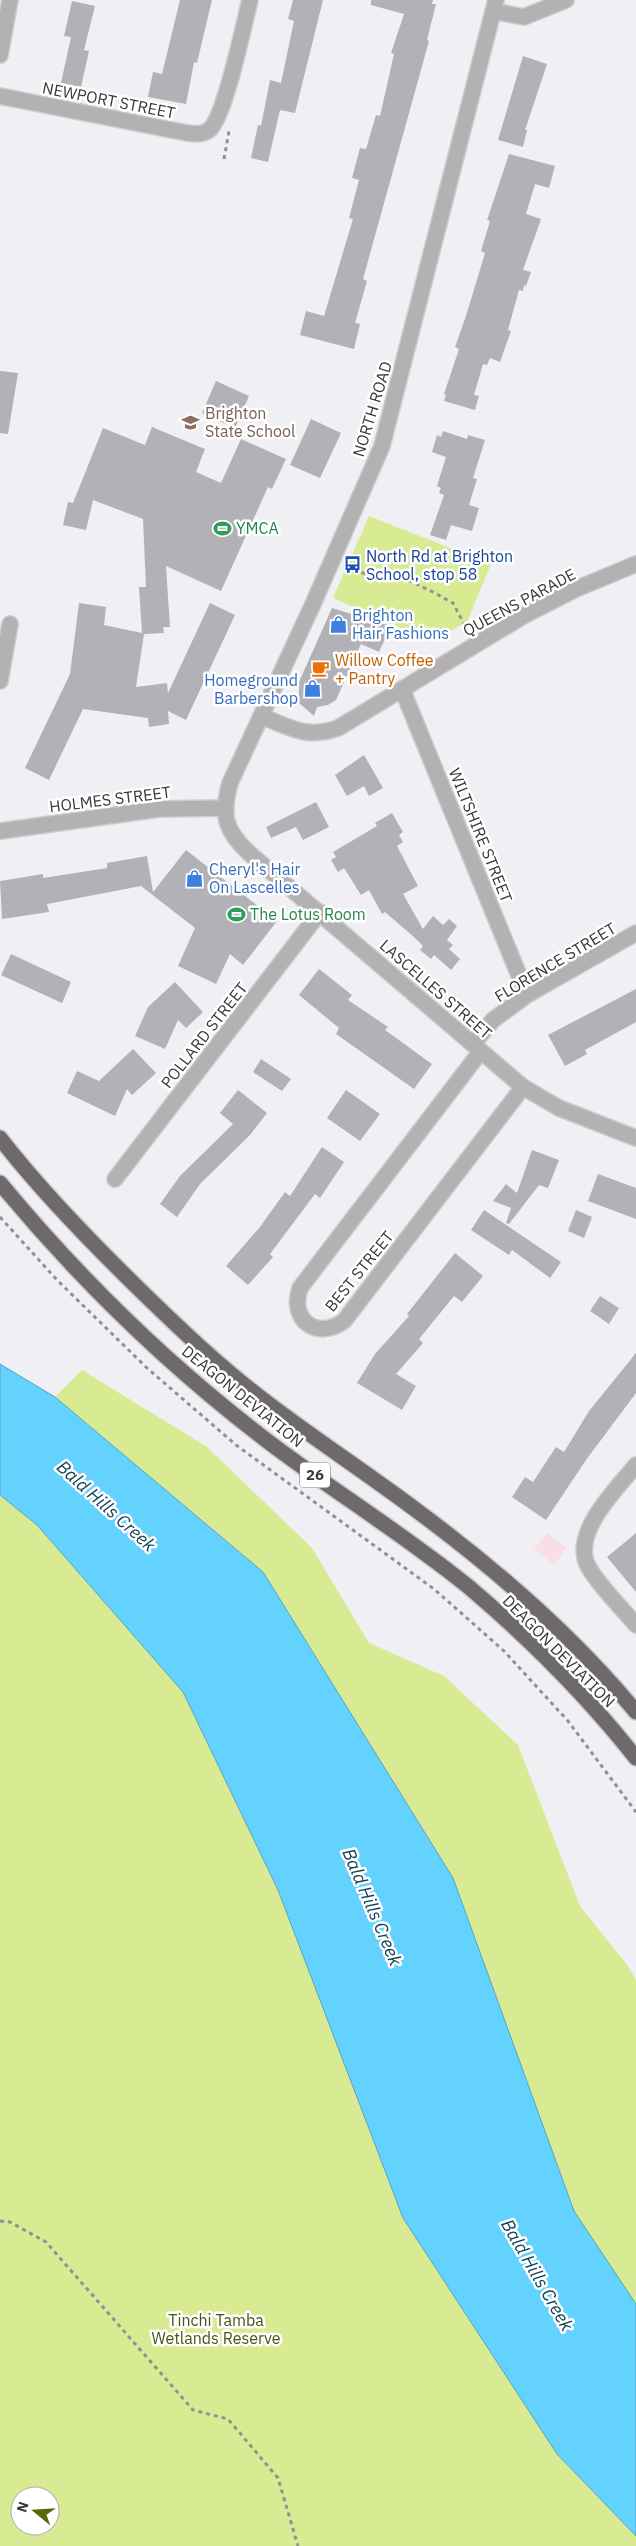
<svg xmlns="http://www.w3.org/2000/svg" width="636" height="2546" viewBox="0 0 636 2546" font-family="'IBM Plex Sans',sans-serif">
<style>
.industrial{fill:#f8dee5}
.green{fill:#d8eb93;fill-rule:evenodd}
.water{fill:#64d2fe;stroke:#57a4c3}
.building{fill:#b2b2b6}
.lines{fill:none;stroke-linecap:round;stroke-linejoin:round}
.minor-casing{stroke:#cacacf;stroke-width:18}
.highway-casing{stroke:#cacacf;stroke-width:18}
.path{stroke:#919194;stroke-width:3;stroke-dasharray:4 4;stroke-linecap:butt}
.minor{stroke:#b3b1b1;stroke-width:15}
.highway{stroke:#6f6a6a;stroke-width:15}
.labels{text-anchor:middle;stroke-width:5;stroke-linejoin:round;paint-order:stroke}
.shield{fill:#fff;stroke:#747475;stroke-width:1}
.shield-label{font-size:15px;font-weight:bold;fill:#38383a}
.street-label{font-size:16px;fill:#38383a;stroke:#fff}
.education-label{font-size:16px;fill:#785e54;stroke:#fff;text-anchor:start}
.leisure-label{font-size:16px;fill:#27864d;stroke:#fff;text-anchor:start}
.transit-label{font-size:16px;fill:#164399;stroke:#fff;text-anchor:start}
.shop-label{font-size:16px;fill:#366cbe;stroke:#fff;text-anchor:start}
.food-label{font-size:16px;fill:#c56008;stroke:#fff;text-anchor:start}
.park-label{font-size:16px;fill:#4a5513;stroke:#fff}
.water-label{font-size:18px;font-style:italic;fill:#114254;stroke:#fff}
</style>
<rect width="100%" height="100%" fill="#efeff4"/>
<!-- industrial -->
<path class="industrial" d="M 547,1533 L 566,1548 L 554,1565 L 534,1549 Z"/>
<!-- green -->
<path class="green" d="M 369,516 L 491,564 L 467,622 L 430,641 L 333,598 Z
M 82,1370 L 207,1447 L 312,1548 L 369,1643 L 444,1676 L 518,1745 L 580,1906 L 628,1966 L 636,1980 L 636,2304 L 574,2211 L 55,1397 Z
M 0,1495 L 37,1525 L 183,1692 L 278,1890 L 557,2454 L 636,2536 L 636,2546 L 0,2546 ZM 20,2496 L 50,2496 L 50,2526 L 20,2526 Z"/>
<!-- water -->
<path class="water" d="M 0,1364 L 55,1397 L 263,1572 L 453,1878 L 574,2211 L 636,2304 L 636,2536 L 557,2454 L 403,2218 L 278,1890 L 183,1692 L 37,1525 L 0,1495 Z"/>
<!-- building -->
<path class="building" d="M 180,0 L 212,0 L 197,63 L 194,62 L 186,104 L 148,97 L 153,72 L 162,74 Z
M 293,0 L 323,0 L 295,113 L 280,110 L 268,162 L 251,158 L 258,125 L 261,126 L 270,80 L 281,83 L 294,21 L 288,19 Z
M 371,0 L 433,0 L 432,4 L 436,4 L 427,40 L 429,41 L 363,279 L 367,281 L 355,323 L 360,324 L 354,349 L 300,335 L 306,311 L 324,316 L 353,219 L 349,218 L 359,180 L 352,178 L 360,148 L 366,149 L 376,115 L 380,116 L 394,54 L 391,53 L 404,14 L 371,5 Z
M 72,1 L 95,6 L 84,50 L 89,51 L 81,87 L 61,83 L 71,37 L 64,36 Z
M 523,56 L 547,64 L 525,130 L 527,130 L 523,147 L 498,140 Z
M 509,154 L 555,166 L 549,188 L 535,184 L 526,214 L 541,219 L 523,270 L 531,272 L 526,286 L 524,285 L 523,291 L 519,290 L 508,330 L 511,331 L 500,362 L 490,358 L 487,365 L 483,364 L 474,395 L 479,396 L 475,410 L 444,401 L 446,395 L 444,394 L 459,349 L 455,347 L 466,316 L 485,253 L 481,251 L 490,221 L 487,220 Z
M 0,371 L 18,373 L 8,434 L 0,433 Z
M 216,381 L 249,396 L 235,428 L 202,413 Z
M 311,419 L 341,433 L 320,478 L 290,465 Z
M 152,427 L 205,449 L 196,472 L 221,483 L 241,439 L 286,459 L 272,489 L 268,487 L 221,591 L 166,566 L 170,627 L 163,627 L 164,633 L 144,634 L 136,687 L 167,683 L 168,693 L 210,603 L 235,615 L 186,720 L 168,711 L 169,724 L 149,727 L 148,718 L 83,709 L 49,780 L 25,768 L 70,674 L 79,603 L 106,607 L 104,625 L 142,633 L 139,587 L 146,587 L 143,519 L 93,500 L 86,530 L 63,525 L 68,502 L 73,503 L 103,428 L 145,445 Z
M 443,431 L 467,439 L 468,435 L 485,440 L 473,478 L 477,479 L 469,505 L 479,508 L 472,531 L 451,525 L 446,540 L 430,535 L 444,495 L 439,493 L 441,488 L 437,486 L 446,457 L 432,452 L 437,435 L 441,437 Z
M 332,608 L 391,626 L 379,652 L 361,644 L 336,700 L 328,705 L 317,707 L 314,716 L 299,703 L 299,682 Z
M 364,755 L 383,788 L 369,796 L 364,786 L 347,796 L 335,775 Z
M 316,802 L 329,827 L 303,840 L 296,827 L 271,838 L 266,827 Z
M 392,813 L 403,832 L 399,835 L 403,842 L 397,846 L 418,886 L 403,894 L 423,929 L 433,916 L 443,925 L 449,919 L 457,926 L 447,940 L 453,945 L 449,949 L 460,959 L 451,970 L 434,955 L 431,959 L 420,950 L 423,946 L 415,938 L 385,912 L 382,914 L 369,890 L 361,895 L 344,868 L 338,872 L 331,860 L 336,857 L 333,852 L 377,826 L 375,823 Z
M 186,850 L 277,921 L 243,965 L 230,954 L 216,984 L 178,966 L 195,928 L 141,886 L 47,904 L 49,912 L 2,919 L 0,881 L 43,874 L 43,878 L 107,868 L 107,863 L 147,856 L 153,892 Z
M 11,954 L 71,982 L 62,1003 L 1,975 Z
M 319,969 L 352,995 L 348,1000 L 388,1027 L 385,1030 L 432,1064 L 414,1089 L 336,1034 L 339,1028 L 299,995 Z
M 175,982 L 203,1012 L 186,1028 L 178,1020 L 165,1049 L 135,1036 L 148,1007 Z
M 636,989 L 636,1022 L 585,1050 L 587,1054 L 565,1066 L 548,1035 Z
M 133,1049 L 156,1073 L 132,1095 L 127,1089 L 115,1116 L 67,1093 L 77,1071 L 99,1081 Z
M 261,1059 L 291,1079 L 282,1091 L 253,1072 Z
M 238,1090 L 267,1113 L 250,1135 L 200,1184 L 177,1217 L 160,1204 L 180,1176 L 233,1124 L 220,1113 Z
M 346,1090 L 380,1114 L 360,1141 L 327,1118 Z
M 322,1147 L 344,1162 L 320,1198 L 315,1194 L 270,1254 L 273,1257 L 248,1285 L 226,1266 L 260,1227 L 285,1192 L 290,1196 Z
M 532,1150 L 559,1160 L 548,1188 L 539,1185 L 509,1224 L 506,1223 L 511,1208 L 493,1201 L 506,1184 L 517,1193 Z
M 598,1174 L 636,1188 L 636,1219 L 588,1201 Z
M 484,1210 L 561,1262 L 550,1278 L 512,1250 L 509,1255 L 471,1230 Z
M 576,1210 L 592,1217 L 584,1238 L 568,1231 Z
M 455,1253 L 483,1276 L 462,1302 L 454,1296 L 419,1339 L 423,1343 L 396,1374 L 416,1386 L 402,1410 L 357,1383 L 375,1354 L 409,1316 L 407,1314 Z
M 600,1296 L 619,1308 L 609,1324 L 590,1311 Z
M 636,1353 L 636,1393 L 586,1460 L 546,1520 L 512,1497 L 525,1477 L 533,1482 L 556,1447 L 564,1452 L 589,1411 Z
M 636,1533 L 636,1592 L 607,1557 Z"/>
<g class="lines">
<defs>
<path id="minor" d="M 496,0 L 382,446 L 313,604 L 230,783 C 221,815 225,831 249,853 L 523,1087 L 559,1108 L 636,1138
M 493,11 L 524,17 L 566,0
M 0,55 L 10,0
M 0,96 L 187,133 C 195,134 202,135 209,130 C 225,118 244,23 250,0
M 0,681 L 10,624
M 402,689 L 527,995
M 261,716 C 291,728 306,739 338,728 L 525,615 L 576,589 L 636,564
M 0,831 L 159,809 L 225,808
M 473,1044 L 493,1020 L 527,995 L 636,933
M 481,1051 L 300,1288 C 289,1319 316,1341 344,1321 L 523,1087
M 115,1179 L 320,912
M 636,1465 C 617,1489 569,1534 589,1568 C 601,1588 621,1607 636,1625"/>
<path id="highway" d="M 0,1138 C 41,1191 89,1240 137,1287 C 180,1329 222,1369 270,1405 C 319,1442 371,1476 420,1513 C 498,1571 574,1637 636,1712
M 0,1183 C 82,1282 175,1372 278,1449 C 341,1496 409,1538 470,1588 C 530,1639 587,1696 636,1758"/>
</defs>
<!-- minor casing -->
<use href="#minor" class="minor-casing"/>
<!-- highway casing -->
<use href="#highway" class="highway-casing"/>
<!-- path -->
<path class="path" d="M 224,159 L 229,131
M 354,570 L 375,577 L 404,578 L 433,592 L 453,603 L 465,626
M 0,1217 L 57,1280 L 147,1368 L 236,1445 L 434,1589 L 504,1651 L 568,1721 L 636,1812
M 0,2221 L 10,2222 L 46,2242 L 193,2410 L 228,2419 L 278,2478 L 298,2546"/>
<!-- minor -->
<use href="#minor" class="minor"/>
<!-- highway -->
<use href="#highway" class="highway"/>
</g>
<!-- icons -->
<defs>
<symbol id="school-bare" viewBox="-9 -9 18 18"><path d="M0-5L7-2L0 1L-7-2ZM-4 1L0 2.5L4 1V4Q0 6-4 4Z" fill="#8d6e63" stroke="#fff" stroke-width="2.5" paint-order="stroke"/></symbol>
<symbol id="stadium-bare" viewBox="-9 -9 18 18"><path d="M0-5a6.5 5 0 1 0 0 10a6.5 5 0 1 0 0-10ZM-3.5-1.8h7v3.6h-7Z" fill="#2e9e5b" stroke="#fff" stroke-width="2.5" paint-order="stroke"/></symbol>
<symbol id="bus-bare" viewBox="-9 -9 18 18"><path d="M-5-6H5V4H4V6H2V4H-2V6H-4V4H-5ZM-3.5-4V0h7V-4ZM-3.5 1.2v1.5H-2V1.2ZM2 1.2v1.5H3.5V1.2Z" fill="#1a4fb4" stroke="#fff" stroke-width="2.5" paint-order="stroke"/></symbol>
<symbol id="shop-bare" viewBox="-9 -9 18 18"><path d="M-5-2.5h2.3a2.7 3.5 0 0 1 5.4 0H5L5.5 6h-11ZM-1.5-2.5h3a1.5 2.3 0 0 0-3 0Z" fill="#3f7fe0" stroke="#fff" stroke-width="2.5" paint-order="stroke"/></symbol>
<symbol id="cafe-bare" viewBox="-9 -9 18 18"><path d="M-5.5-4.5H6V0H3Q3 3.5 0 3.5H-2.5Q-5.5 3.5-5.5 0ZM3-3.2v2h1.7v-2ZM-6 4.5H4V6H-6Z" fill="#e8710a" stroke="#fff" stroke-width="2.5" paint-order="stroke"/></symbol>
</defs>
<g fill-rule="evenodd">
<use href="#school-bare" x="178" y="410" width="25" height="25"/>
<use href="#stadium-bare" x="210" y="516" width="25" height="25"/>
<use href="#bus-bare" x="340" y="552" width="25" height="25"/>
<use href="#shop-bare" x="326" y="612" width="25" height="25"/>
<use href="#cafe-bare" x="308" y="656" width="25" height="25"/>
<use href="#shop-bare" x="300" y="676" width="25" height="25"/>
<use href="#shop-bare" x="182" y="866" width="25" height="25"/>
<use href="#stadium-bare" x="224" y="902" width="25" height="25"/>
</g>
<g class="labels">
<!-- shield labels -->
<rect class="shield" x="300" y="1462.5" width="30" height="25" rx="4"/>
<g class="shield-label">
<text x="315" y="1480">26</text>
</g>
<!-- street labels -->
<g class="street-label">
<text transform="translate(109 100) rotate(11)" y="6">NEWPORT STREET</text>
<text transform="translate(372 409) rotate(-73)" y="6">NORTH ROAD</text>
<text transform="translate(519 602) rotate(-28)" y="6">QUEENS PARADE</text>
<text transform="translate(110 799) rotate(-7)" y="6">HOLMES STREET</text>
<text transform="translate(481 835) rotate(68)" y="6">WILTSHIRE STREET</text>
<text transform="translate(555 962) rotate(-31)" y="6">FLORENCE STREET</text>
<text transform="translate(436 989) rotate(41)" y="6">LASCELLES STREET</text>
<text transform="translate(204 1035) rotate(-52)" y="6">POLLARD STREET</text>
<text transform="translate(359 1271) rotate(-51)" y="6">BEST STREET</text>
<text transform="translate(243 1396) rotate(39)" y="6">DEAGON DEVIATION</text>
<text transform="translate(559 1651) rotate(45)" y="6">DEAGON DEVIATION</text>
</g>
<!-- education labels -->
<g class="education-label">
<text x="205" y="419">Brighton<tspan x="205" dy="18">State School</tspan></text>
</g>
<!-- leisure labels -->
<g class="leisure-label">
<text x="236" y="534">YMCA</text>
<text x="250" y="920">The Lotus Room</text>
</g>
<!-- transit labels -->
<g class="transit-label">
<text x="366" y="562">North Rd at Brighton<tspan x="366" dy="18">School, stop 58</tspan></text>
</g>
<!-- shop labels -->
<g class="shop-label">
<text x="352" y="621">Brighton<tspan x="352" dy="18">Hair Fashions</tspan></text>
<text x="298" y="686" text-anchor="end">Homeground<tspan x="298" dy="18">Barbershop</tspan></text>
<text x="209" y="875">Cheryl's Hair<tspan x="209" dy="18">On Lascelles</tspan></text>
</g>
<!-- food labels -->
<g class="food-label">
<text x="335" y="666">Willow Coffee<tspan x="335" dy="18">+ Pantry</tspan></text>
</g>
<!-- park labels -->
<g class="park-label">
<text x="216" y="2326">Tinchi Tamba<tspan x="216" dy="18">Wetlands Reserve</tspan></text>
</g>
<!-- water labels -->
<g class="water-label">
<text transform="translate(106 1506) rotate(42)" y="6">Bald Hills Creek</text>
<text transform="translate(372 1907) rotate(67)" y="6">Bald Hills Creek</text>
<text transform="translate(537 2275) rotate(60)" y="6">Bald Hills Creek</text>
</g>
</g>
<!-- north arrow -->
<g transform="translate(35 2511) rotate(288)"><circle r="24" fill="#ffffff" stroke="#afafb0"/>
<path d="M0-4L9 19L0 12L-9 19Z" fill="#5d6505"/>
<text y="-8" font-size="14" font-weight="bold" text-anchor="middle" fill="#38383a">N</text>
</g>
</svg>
